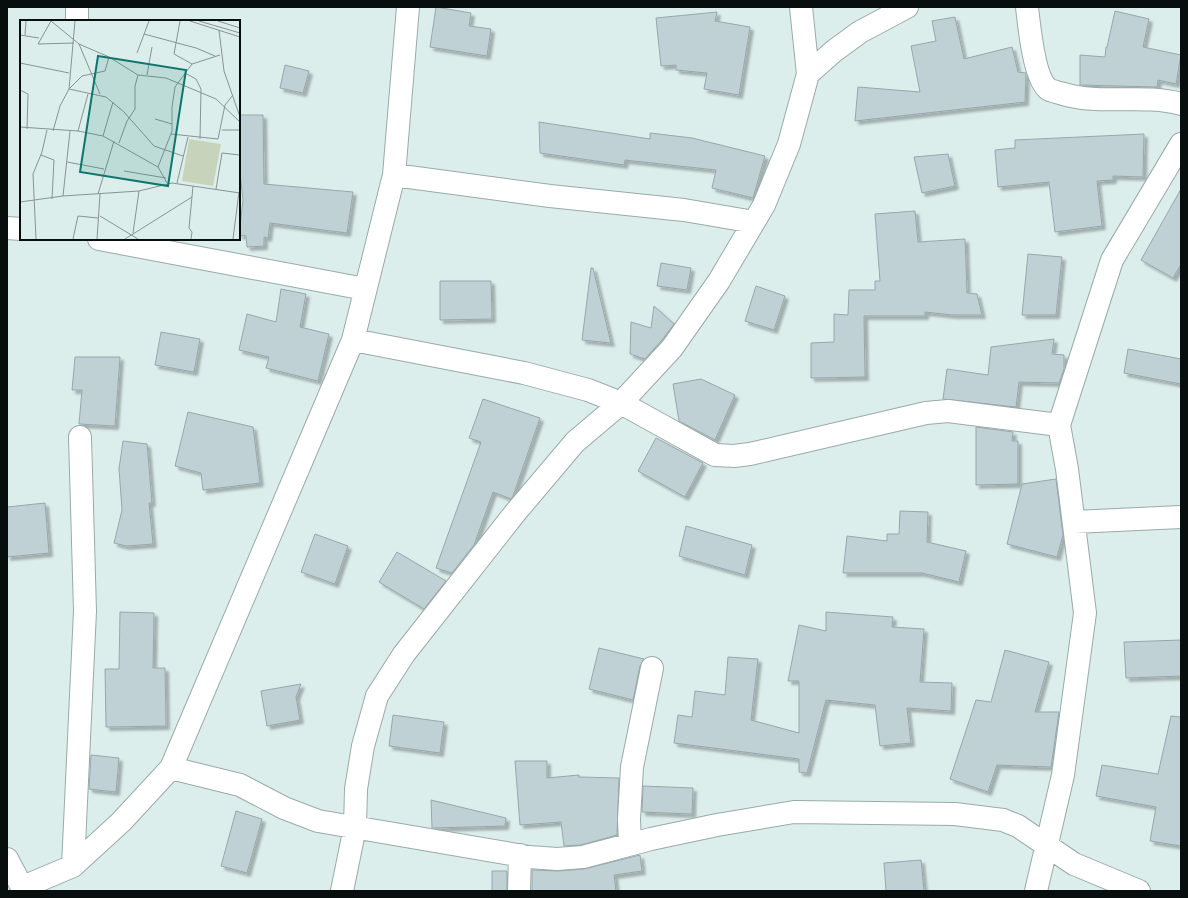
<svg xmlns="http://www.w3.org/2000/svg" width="1188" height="898" viewBox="0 0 1188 898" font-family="'Zilla Slab',serif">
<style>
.building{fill:#c0d1d6;stroke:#97a7ab;filter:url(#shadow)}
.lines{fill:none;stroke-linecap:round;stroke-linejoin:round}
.minor-casing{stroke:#99aaa8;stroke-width:24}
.minor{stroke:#fff;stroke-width:22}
.inset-road{fill:none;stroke:#879493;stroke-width:1}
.view{fill:#0f766e;fill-opacity:0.15;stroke:#0f766e;stroke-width:2}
.inset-edge{fill:none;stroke:#080e0d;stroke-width:2}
</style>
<defs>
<filter id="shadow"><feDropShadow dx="3.5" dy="3.5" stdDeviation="1" flood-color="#0004"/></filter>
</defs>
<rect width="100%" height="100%" fill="#dceeec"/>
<!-- building -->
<path class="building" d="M 436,7 L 471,13 L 469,26 L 491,29 L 487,56 L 430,47 Z
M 1115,11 L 1149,19 L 1143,47 L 1181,55 L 1176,84 L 1158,80 L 1157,87 L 1080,85 L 1080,55 L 1105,57 L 1106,47 L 1107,47 Z
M 717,12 L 715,21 L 750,27 L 739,95 L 704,89 L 707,73 L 676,70 L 676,65 L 661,66 L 656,18 Z
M 955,17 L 964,59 L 1012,47 L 1018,72 L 1026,73 L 1025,102 L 855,121 L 858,87 L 920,92 L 911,46 L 936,41 L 932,21 Z
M 285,65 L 309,71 L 303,93 L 280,88 Z
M 239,115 L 263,115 L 264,184 L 353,192 L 347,233 L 270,223 L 268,238 L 264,237 L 264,246 L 247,247 L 246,236 L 239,235 L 243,200 L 239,164 Z
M 539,122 L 650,139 L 650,133 L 692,138 L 765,156 L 753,198 L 712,188 L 716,170 L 625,160 L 624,165 L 540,153 Z
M 1144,134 L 1143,177 L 1113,176 L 1113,180 L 1097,181 L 1102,226 L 1055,232 L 1049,182 L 998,187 L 995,150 L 1015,148 L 1015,140 Z
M 948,154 L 955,186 L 922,193 L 914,157 Z
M 1181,189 L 1181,264 L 1173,278 L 1141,260 Z
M 915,211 L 918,242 L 965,239 L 967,293 L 977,294 L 982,315 L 953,315 L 925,312 L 925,316 L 864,316 L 865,377 L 811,378 L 811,343 L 834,342 L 834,314 L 848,315 L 849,290 L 875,290 L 875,281 L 880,281 L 875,214 Z
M 1028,254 L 1062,257 L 1056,315 L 1022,315 Z
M 661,263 L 691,268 L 687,290 L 657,286 Z
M 591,268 L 593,268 L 611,343 L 582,340 Z
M 440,281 L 491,281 L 492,319 L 440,320 Z
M 756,286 L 785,296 L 774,330 L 745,321 Z
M 281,289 L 306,294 L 300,327 L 329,334 L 318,381 L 266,368 L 269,357 L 239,350 L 247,314 L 276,322 Z
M 654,306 L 674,324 L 662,340 L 645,359 L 630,354 L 631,322 L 651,328 Z
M 161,332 L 200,339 L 194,372 L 155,365 Z
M 1054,339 L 1052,354 L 1064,355 L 1064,369 L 1059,383 L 1019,382 L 1016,407 L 943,399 L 947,369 L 988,375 L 991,347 Z
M 1128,349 L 1181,359 L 1181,384 L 1124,373 Z
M 75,357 L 120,357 L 115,426 L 79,424 L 82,390 L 72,390 Z
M 701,379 L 735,395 L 715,440 L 679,421 L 673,384 Z
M 483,399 L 540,418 L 513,496 L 511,499 L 493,492 L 474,545 L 452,573 L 436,568 L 481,442 L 469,438 Z
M 188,412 L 253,427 L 260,483 L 203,490 L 201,473 L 175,466 Z
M 976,427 L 1013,432 L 1012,441 L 1018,441 L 1018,484 L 976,485 Z
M 656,438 L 703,463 L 685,497 L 638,471 Z
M 123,441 L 147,444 L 152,503 L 149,503 L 153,544 L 126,546 L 114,543 L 122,510 L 119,469 Z
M 1056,479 L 1063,535 L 1057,557 L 1007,544 L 1022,484 Z
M 45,503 L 49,553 L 7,557 L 7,507 Z
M 900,511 L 928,512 L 927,542 L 966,551 L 959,582 L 922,573 L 843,573 L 847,536 L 887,541 L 887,534 L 899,534 Z
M 686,526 L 752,545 L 745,575 L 679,556 Z
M 315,534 L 348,546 L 335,584 L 301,572 Z
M 397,552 L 446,581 L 424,609 L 379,582 Z
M 120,612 L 154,613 L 153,668 L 165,668 L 166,726 L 106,727 L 105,669 L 119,669 Z
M 826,612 L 893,617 L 892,627 L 924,629 L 920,682 L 952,683 L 951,711 L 907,708 L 911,743 L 880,746 L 875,705 L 826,700 L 807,773 L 799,772 L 799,759 L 674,743 L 678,715 L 692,717 L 695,691 L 725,695 L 728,657 L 758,659 L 751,720 L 799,733 L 799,681 L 788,681 L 799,625 L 826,631 Z
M 1181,640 L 1181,676 L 1126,678 L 1124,642 Z
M 599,648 L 644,659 L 640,666 L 633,700 L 589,689 Z
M 1005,650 L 1049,662 L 1035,712 L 1059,712 L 1051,767 L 997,765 L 988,792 L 950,779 L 976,700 L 991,702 Z
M 301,684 L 296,697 L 300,720 L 267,726 L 261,691 Z
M 393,715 L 444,722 L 440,753 L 389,746 Z
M 1171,716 L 1181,717 L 1181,846 L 1150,841 L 1156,807 L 1096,796 L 1102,765 L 1158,774 Z
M 91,755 L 119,758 L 116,792 L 89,789 Z
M 515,761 L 547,761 L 547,778 L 579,775 L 579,777 L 619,778 L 617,835 L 581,845 L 564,846 L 561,822 L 520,825 Z
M 643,786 L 693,788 L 692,814 L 642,812 Z
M 431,800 L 506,818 L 505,826 L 432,828 Z
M 236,811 L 262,819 L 247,873 L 221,866 Z
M 640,855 L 642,871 L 614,875 L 616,891 L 532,891 L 532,870 L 558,871 L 584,869 Z
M 921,860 L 924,891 L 886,891 L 884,863 Z
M 492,871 L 507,871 L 507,891 L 492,891 Z"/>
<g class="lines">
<defs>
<path id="minor" d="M 1027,7 C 1029,25 1034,78 1048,89 C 1051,91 1057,92 1060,93 C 1099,106 1142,93 1181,104
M 77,21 L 77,7
M 808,74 L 834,51 L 860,32 L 907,7
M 394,175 L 550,196 L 684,210 L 754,222
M 7,228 L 21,229
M 99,239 L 365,289
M 353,340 L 524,373 L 588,390 L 621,403 L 715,455 L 734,456 L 750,454 L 926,413 L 948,411 L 1059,425
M 1074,522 L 1181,517
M 171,768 L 240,785 L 284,808 L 318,821 L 529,857 L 557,859 L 583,857 L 651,839 L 717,825 L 794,812 L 955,814 L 1003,820 L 1018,826 L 1074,864 L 1139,891
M 630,844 L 629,819 L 632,767 L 652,668
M 7,859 L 24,891
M 73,866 L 85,611 L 80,437
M 23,887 L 73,866 L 121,822 L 171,768 L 353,340 L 394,175 L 408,7
M 342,891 L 355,827 L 356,789 L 363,746 L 377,696 L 404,654 L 515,513 L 575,442 L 621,403 L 672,348 L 719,281 L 764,205 L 789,144 L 808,74 L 801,7
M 519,891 L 520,855
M 1036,891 L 1063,775 L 1085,613 L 1067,469 L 1059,425 L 1112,260 L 1181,144"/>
</defs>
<!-- minor casing -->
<use href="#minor" class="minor-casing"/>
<!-- minor -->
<use href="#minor" class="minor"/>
</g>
<!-- overview -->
<g transform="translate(20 20)">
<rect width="220" height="220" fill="#dceeec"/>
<path d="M 169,119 L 201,124 L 193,166 L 162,161 Z" fill="#c8d3bb"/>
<path class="inset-road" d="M 31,1 L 59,24 L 89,37 L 118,55 L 146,58 L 196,79 L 220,102M 31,1 L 18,24 L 54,23M 55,1 L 49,69 L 86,77 L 104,92 L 134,126 L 163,136M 160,1 L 154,34 L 172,44M 170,1 L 220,17M 179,1 L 220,13M 198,1 L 220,8M 199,10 L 204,51 L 220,97M 124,14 L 176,28 L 195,36M 0,15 L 19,18M 5,15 L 6,1M 59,24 L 80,74M 117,33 L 129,1M 0,43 L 49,53M 165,53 L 176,59 L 181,69 L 180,119M 127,55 L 132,27M 0,70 L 8,74 L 7,109M 135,99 L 152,104M 0,107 L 58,111 L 83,116 L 138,147 L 147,163M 202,110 L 220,110M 33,111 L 40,86 L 49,69 L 62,56 L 85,51 L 89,37M 58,111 L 68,74M 151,114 L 198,119 L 205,85 L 213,75M 83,116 L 93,82M 99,123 L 107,101 L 115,89 L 115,66 L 118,55M 21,135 L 34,140 L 32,179M 47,142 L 84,149M 138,147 L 152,111 L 152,87 L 155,67 L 172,44 L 200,35M 104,151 L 146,158M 157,163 L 168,117M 196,169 L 202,133 L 220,135M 78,174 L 94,121M 43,176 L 50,111M 0,182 L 43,176 L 119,171 L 152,163 L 220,173M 80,196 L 118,219M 113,213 L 119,171M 16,219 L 13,154 L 22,132 L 27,110M 53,219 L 58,196 L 78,198M 77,219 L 80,174M 105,219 L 172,177M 171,219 L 172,212 L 169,208 L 173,166M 213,219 L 219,172"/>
<path class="view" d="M 78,36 L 166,50 L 148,166 L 60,152 Z"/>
<rect width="220" height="220" class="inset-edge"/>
</g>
<!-- border -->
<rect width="1188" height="898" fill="none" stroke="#080e0d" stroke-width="16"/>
</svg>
